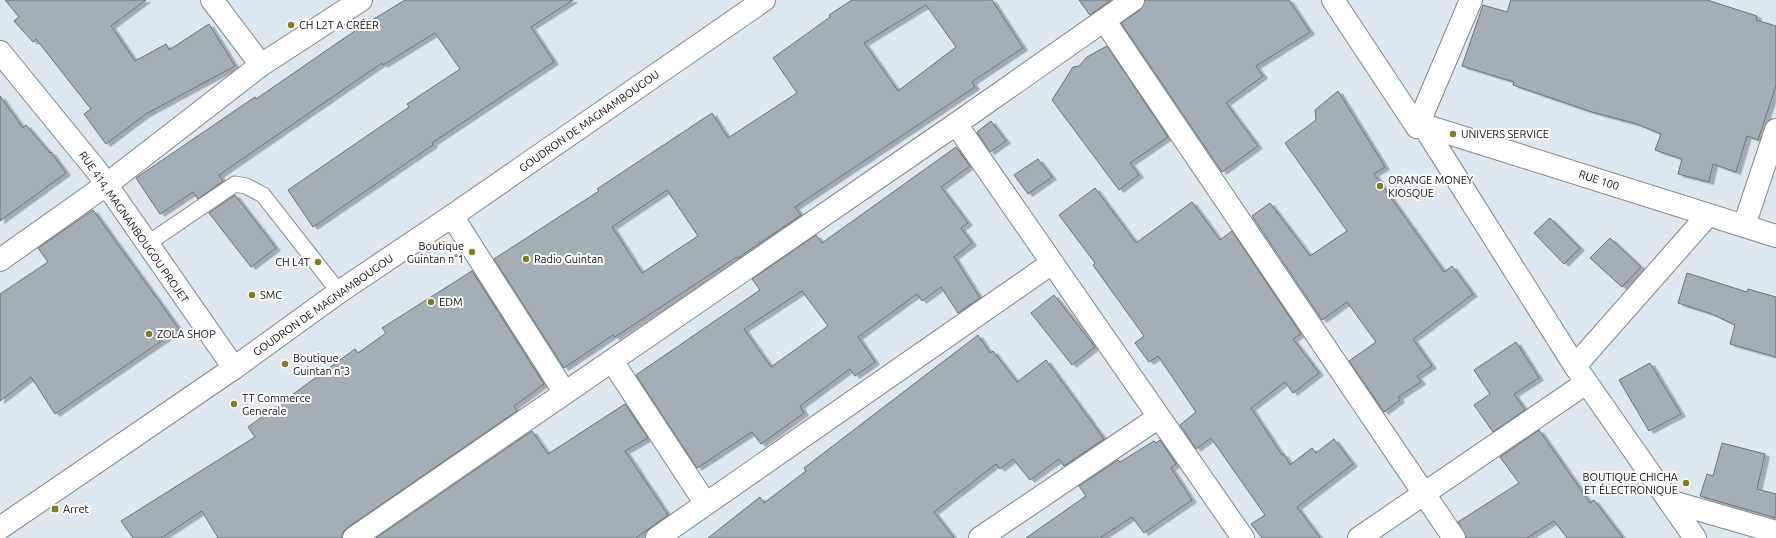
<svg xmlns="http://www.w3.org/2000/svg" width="1776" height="538" viewBox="0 0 1776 538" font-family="Ubuntu,sans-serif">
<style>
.building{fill:#a3afb5;stroke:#677277;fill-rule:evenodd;filter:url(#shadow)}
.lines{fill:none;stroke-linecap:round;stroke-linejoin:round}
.service-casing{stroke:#7f868f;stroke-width:17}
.minor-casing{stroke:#7f868f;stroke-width:24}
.tertiary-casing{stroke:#7f868f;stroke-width:24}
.service{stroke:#fff;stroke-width:15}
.minor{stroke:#fff;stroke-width:22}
.tertiary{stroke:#fff;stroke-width:22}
.poi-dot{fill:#827d24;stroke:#fff;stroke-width:1.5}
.labels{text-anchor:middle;stroke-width:4;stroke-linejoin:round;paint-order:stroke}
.poi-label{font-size:11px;fill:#0c0e11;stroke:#fff;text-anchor:start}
.street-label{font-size:11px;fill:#0c0e11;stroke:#fff}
</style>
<defs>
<filter id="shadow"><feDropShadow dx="4.5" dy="2.5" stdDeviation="0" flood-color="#0004"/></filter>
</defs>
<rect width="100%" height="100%" fill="#dfe7f0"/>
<!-- building -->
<path class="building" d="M 5,0 L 146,0 L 111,26 L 135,61 L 166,44 L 169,50 L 209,24 L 235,66 L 146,114 L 106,144 L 84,114 L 91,109 L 36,39 L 33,42 L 14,21 L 19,17 Z
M 405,0 L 573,0 L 531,27 L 554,62 L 432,143 L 433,145 L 313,227 L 288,190 L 409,107 L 407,104 L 460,69 L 435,33 L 383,65 L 382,63 L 219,175 L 223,181 L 198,199 L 193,192 L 160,214 L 136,178 L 255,97 L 256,99 L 359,28 Z
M 852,0 L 992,0 L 1023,48 L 972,82 L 975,87 L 795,207 L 801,215 L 738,258 L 737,257 L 615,337 L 613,335 L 564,368 L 494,259 L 599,191 L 597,189 L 712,113 L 728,138 L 797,93 L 773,58 L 830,17 L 829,15 ZM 926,5 L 956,47 L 898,91 L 864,43 ZM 667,190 L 698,236 L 642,273 L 612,227 Z
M 1079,0 L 1111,0 L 1090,15 Z
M 1145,0 L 1289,0 L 1310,32 L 1256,66 L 1263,76 L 1226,103 L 1258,146 L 1222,172 L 1121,23 L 1140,10 Z
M 1511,0 L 1707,0 L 1757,16 L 1756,20 L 1776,26 L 1776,86 L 1758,140 L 1747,136 L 1736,172 L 1713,164 L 1709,182 L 1678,174 L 1682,159 L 1655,150 L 1661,134 L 1637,124 L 1592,112 L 1513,85 L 1514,82 L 1462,66 L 1483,5 L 1507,12 Z
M 1107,46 L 1168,137 L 1130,163 L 1139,175 L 1119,190 L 1052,100 L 1073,67 L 1079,66 L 1087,57 Z
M 1338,91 L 1385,167 L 1374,174 L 1444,272 L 1452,266 L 1473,294 L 1413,339 L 1432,366 L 1417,376 L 1421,382 L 1398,397 L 1400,400 L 1384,412 L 1349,361 L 1376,342 L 1347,302 L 1322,320 L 1252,216 L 1270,203 L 1310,256 L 1347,231 L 1285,143 L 1316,120 L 1315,110 Z
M 0,96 L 23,128 L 26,125 L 50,153 L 51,152 L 66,173 L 0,221 Z
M 991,121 L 1006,141 L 990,152 L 977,132 Z
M 956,147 L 970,166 L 941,187 L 968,223 L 961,228 L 972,243 L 954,257 L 980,298 L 958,313 L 941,287 L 922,301 L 917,294 L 858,337 L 875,362 L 855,376 L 850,369 L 800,406 L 804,413 L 761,444 L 752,432 L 697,468 L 636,375 L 760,290 L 752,279 L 816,235 L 822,243 ZM 802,291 L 828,326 L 771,367 L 744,329 Z
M 1038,159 L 1052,177 L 1028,194 L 1014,175 Z
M 1095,188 L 1136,243 L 1192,202 L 1220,240 L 1232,231 L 1301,334 L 1293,339 L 1319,373 L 1293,393 L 1285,382 L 1251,408 L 1282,455 L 1284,454 L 1290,465 L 1312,448 L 1316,453 L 1334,439 L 1353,464 L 1297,507 L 1320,538 L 1262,538 L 1251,524 L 1265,515 L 1211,438 L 1196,449 L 1180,425 L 1196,412 L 1158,356 L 1149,362 L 1135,343 L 1144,336 L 1093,265 L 1095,263 L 1059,215 Z
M 235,195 L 276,248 L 251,267 L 209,213 Z
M 93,210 L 179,329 L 55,414 L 31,377 L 0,401 L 0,294 L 48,262 L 38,248 Z
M 1550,218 L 1580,248 L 1564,264 L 1534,233 Z
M 1610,238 L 1641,267 L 1622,287 L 1590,258 Z
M 472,271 L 544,384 L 514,406 L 517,411 L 347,528 L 343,532 L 342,538 L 218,538 L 202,511 L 161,538 L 133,538 L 121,521 L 255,437 L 248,427 L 355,349 L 358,353 L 386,333 L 382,328 Z
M 1687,273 L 1747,292 L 1748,289 L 1776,297 L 1776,357 L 1730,344 L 1735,325 L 1712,314 L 1678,303 Z
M 1054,295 L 1095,347 L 1072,365 L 1031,313 Z
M 978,335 L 990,353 L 993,351 L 1017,382 L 1046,360 L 1104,439 L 1064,466 L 1059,459 L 1030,480 L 1013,459 L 1000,469 L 996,464 L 934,512 L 954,538 L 708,538 L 760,497 L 764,503 L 806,471 L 804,468 Z
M 1516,342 L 1539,378 L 1514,394 L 1525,410 L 1493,432 L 1474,405 L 1490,394 L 1474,370 Z
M 1650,363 L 1681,414 L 1649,431 L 1619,380 Z
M 625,404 L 648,438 L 625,451 L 668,515 L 636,538 L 376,538 L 532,431 L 548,454 Z
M 1539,430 L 1590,503 L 1594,500 L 1623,538 L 1567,538 L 1554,521 L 1527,538 L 1466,538 L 1458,522 L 1519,483 L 1500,457 Z
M 1160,440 L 1176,464 L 1171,468 L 1192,500 L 1144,533 L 1132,517 L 1100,538 L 1026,538 L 1086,496 L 1079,486 L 1118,460 L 1120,462 L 1154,441 L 1156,443 Z
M 1722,443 L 1765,454 L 1757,489 L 1776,494 L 1776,518 L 1700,496 L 1707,474 L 1713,476 Z"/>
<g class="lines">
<defs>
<path id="service" d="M 147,244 L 235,184 L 246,186 L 263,195 L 339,292"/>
<path id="minor" d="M 212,0 L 261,65
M 1104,20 L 1454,538
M 0,52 L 97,171 L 234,368
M 956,124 L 1243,538
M 1423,125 L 1776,236
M 1417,127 L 1471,0
M 452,216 L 565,393
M 1744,226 L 1776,130
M 0,260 L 106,185 L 261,65 L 361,0
M 612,361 L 706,504
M 1575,366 L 1708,215
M 1669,501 L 1776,532
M 354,538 L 956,124 L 1133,0
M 657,538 L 1052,263
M 980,538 L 1159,417
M 1359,538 L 1586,383"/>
<path id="tertiary" d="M 1333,0 L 1417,127 L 1423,125 L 1575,366 L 1695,538
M 0,528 L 234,368 L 339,292 L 452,216 L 764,0"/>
</defs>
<!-- service casing -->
<use href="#service" class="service-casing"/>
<!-- minor casing -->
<use href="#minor" class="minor-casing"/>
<!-- tertiary casing -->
<use href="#tertiary" class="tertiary-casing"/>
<!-- service -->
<use href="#service" class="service"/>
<!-- minor -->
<use href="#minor" class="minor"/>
<!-- tertiary -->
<use href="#tertiary" class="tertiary"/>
</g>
<!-- markers -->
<g class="poi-dot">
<circle cx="291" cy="25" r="4"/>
<circle cx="1453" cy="134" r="4"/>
<circle cx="1380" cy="186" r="4"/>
<circle cx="472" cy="252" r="4"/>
<circle cx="526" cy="259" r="4"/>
<circle cx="318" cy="262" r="4"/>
<circle cx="252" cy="295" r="4"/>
<circle cx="431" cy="302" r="4"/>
<circle cx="149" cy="334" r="4"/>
<circle cx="285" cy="364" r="4"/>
<circle cx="234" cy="404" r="4"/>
<circle cx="1686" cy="483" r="4"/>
<rect x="51" y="505" width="8" height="8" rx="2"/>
</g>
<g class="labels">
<!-- poi labels -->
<g class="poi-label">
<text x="299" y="29">CH L2T A CRÉER</text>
<text x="1461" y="138">UNIVERS SERVICE</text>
<text x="1388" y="184">ORANGE MONEY<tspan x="1388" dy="13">KIOSQUE</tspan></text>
<text x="464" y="250" text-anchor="end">Boutique<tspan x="464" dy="13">Guintan n°1</tspan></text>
<text x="534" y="263">Radio Guintan</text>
<text x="310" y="266" text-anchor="end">CH L4T</text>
<text x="260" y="299">SMC</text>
<text x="439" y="306">EDM</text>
<text x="157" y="338">ZOLA SHOP</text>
<text x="293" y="362">Boutique<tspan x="293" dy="13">Guintan n°3</tspan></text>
<text x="242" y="402">TT Commerce<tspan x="242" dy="13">Generale</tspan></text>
<text x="1678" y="481" text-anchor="end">BOUTIQUE CHICHA<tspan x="1678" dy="13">ET ÉLECTRONIQUE</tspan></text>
<text x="63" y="513">Arret</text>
</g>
<!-- street labels -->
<g class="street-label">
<text transform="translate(589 121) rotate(-35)" y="4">GOUDRON DE MAGNAMBOUGOU</text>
<text transform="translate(1599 180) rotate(18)" y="4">RUE 100</text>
<text transform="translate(134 227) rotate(55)" y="4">RUE 414, MAGNANBOUGOU PROJET</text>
<text transform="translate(323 305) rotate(-35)" y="4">GOUDRON DE MAGNAMBOUGOU</text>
</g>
</g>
</svg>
